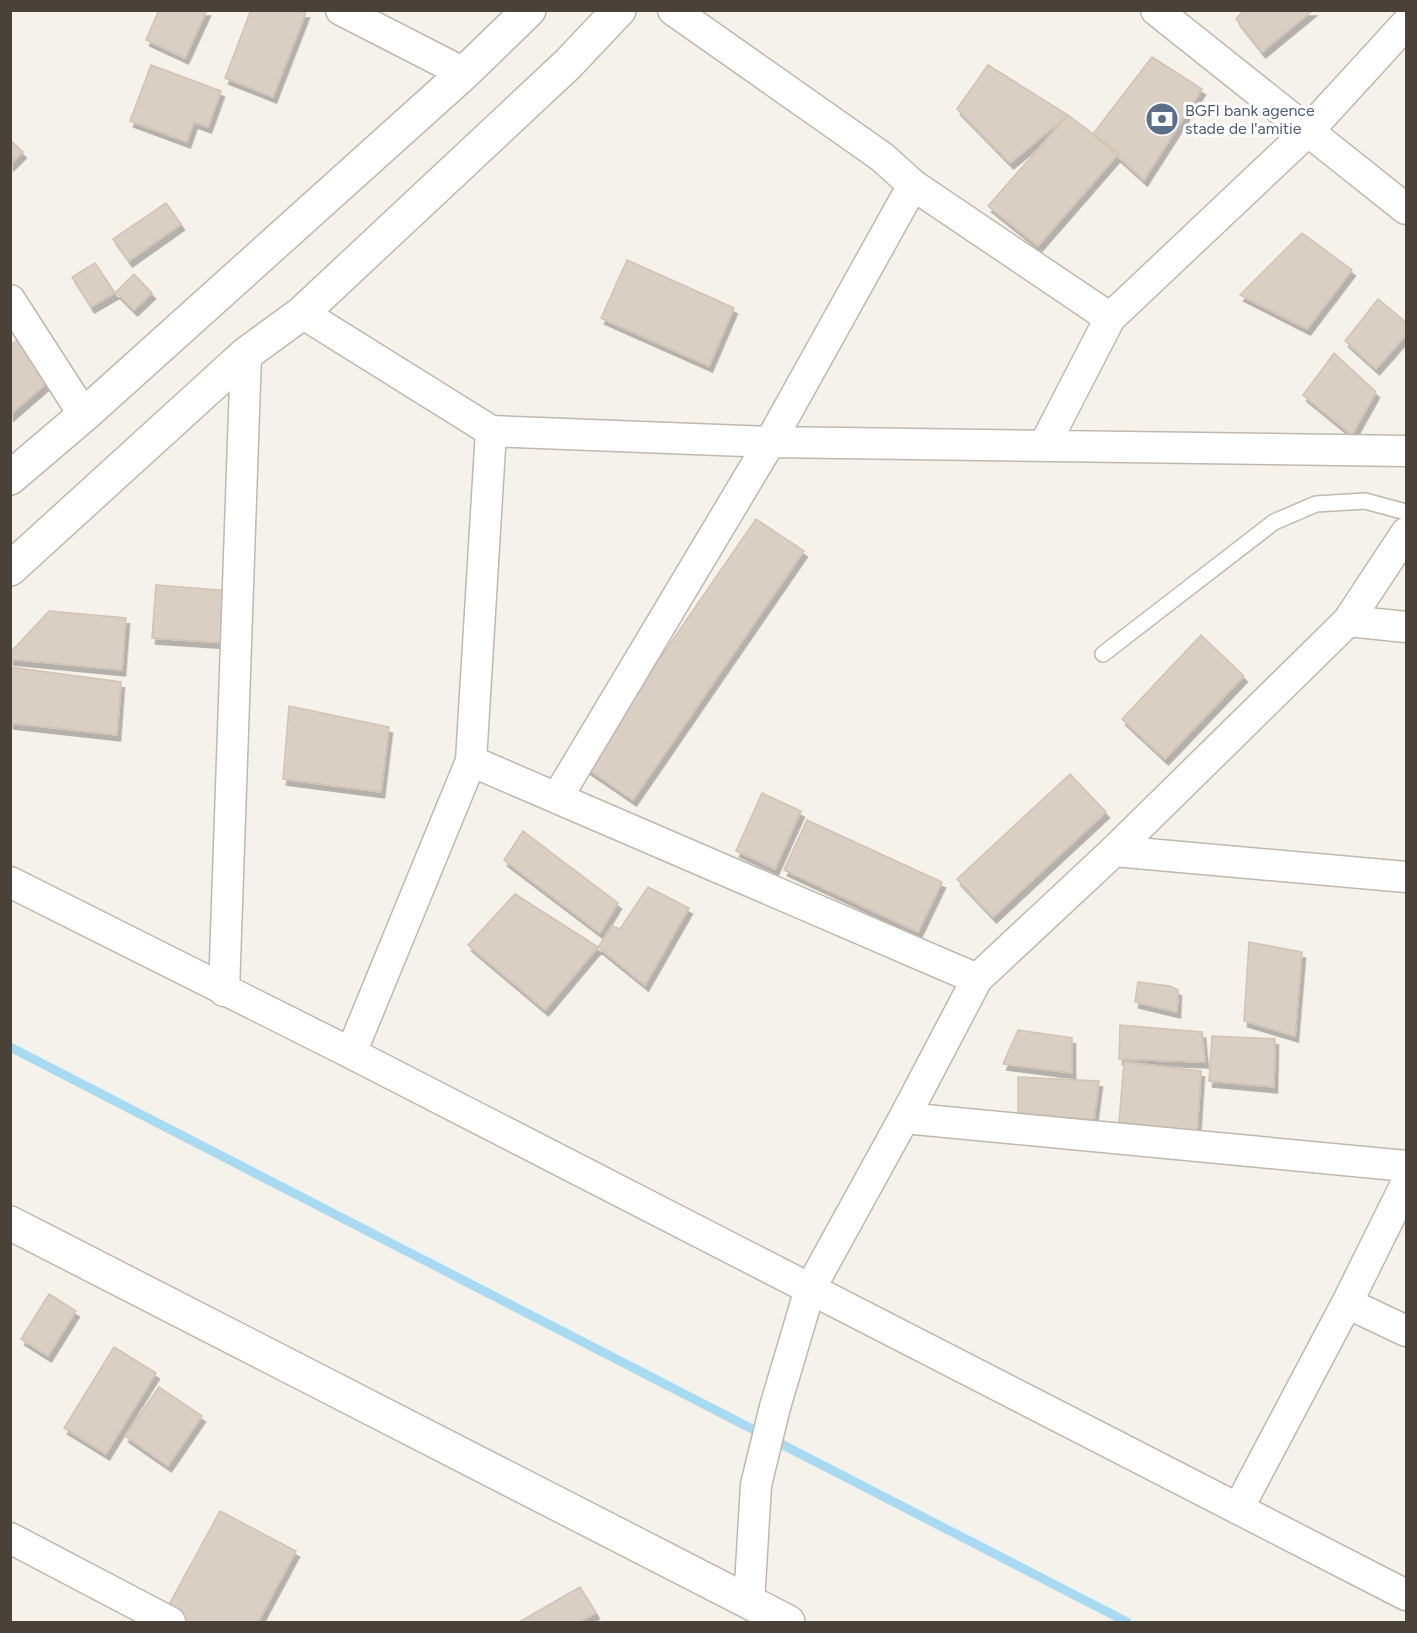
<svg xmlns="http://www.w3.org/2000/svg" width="1417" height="1633" viewBox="0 0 1417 1633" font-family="Figtree,sans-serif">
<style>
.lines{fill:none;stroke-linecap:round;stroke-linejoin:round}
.stream{stroke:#a8dbf1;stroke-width:9}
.building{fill:#dacfc3;stroke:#d2c3b3;stroke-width:1.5;filter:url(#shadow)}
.service-casing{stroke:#c1b8ad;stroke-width:18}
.minor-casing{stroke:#c1b8ad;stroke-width:33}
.tertiary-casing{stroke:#c1b8ad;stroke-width:36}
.service{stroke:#fff;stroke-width:15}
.minor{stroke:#fff;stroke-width:30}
.tertiary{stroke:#fff;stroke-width:33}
.labels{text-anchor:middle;stroke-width:6;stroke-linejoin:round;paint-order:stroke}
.service-label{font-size:16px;fill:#4e5e75;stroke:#fff;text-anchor:start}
</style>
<defs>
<filter id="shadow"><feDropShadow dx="3.5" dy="6" stdDeviation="0" flood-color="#0004"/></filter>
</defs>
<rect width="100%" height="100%" fill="#f5f1eb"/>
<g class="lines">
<!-- stream -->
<path class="stream" d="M 10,1047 L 1127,1622"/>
</g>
<!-- building -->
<path class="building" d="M 159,10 L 207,10 L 185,58 L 146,40 Z
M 251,10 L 306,12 L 273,97 L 225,78 Z
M 1244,10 L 1313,10 L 1262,52 L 1236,19 Z
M 1152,57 L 1202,89 L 1144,180 L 1093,134 Z
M 151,65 L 221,91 L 208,127 L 194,122 L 187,142 L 130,121 Z
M 988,65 L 1068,115 L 1010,163 L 957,109 Z
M 1068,115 L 1119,153 L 1038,246 L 988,206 Z
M 10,140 L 23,152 L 10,165 Z
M 166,203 L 181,224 L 129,261 L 113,239 Z
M 1302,233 L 1352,270 L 1307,329 L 1240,295 Z
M 627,260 L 734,308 L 709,366 L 601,318 Z
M 95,263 L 115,293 L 91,307 L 72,277 Z
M 134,274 L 152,293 L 134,310 L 116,292 Z
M 1378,299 L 1406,322 L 1406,335 L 1376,369 L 1345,341 Z
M 21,337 L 55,376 L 10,415 L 10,346 Z
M 1334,353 L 1376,392 L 1352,435 L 1303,395 Z
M 756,519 L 804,551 L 633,800 L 585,767 Z
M 156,585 L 230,591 L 227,643 L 152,638 Z
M 49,611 L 126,618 L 122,670 L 10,659 L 10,653 Z
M 1201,635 L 1244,676 L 1165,759 L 1122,719 Z
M 10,667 L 121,682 L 117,735 L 10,723 Z
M 289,706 L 389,727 L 381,792 L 283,779 Z
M 1070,774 L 1106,812 L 993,917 L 957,879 Z
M 762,793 L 801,811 L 775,869 L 736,851 Z
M 807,820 L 942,882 L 918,932 L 784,870 Z
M 523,831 L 618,903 L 600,933 L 504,860 Z
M 648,887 L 689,908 L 645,985 L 598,947 L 612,926 L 620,929 Z
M 515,894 L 598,947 L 545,1010 L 468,945 Z
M 1249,942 L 1302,952 L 1295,1036 L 1244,1021 Z
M 1138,982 L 1170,986 L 1178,990 L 1177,1012 L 1135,1002 Z
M 1120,1025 L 1202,1032 L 1205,1062 L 1119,1059 Z
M 1018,1030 L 1072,1038 L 1072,1073 L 1003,1064 Z
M 1212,1036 L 1275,1039 L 1274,1087 L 1209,1081 Z
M 1124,1062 L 1201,1071 L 1197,1132 L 1119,1122 Z
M 1018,1077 L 1099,1081 L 1094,1120 L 1018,1113 Z
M 49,1294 L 76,1311 L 48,1356 L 21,1339 Z
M 114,1347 L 156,1373 L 106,1454 L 64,1428 Z
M 159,1387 L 202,1416 L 168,1466 L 125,1436 Z
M 220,1511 L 296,1551 L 258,1622 L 186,1622 L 165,1612 Z
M 580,1587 L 596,1613 L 579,1622 L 519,1622 Z"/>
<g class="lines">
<defs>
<path id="service" d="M 1103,654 L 1274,522 L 1316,504 L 1365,501 L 1406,512"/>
<path id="minor" d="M 341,10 L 464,73
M 673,10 L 882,157 L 913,185 L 1110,318
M 1156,10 L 1406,209
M 10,300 L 84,415
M 302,313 L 491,431 L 770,442 L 1406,451
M 1045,444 L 1110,318 L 1308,131 L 1406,24
M 1348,621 L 1406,627
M 471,761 L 977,979
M 557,798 L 770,442 L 913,185
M 1114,851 L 1406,877
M 10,882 L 351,1053 L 1406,1595
M 224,991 L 246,354
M 351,1053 L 471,761 L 491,431
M 904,1118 L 1406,1166
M 1347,1303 L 1406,1331
M 1238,1509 L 1347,1303 L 1406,1184
M 10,1538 L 170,1622
M 749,1602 L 756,1485 L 775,1407 L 810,1289 L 904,1118 L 977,979 L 1114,851 L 1348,621 L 1406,533"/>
<path id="tertiary" d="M 10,478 L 84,415 L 464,73 L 529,10
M 10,569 L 246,354 L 302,313 L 568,64 L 619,10
M 10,1223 L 788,1622"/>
</defs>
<!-- service casing -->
<use href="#service" class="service-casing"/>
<!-- minor casing -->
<use href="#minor" class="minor-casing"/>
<!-- tertiary casing -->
<use href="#tertiary" class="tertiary-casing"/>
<!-- service -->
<use href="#service" class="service"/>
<!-- minor -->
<use href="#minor" class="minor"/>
<!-- tertiary -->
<use href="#tertiary" class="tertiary"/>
</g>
<!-- icons -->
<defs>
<symbol id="bank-disc" viewBox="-11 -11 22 22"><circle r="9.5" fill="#5c6f8a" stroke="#fff"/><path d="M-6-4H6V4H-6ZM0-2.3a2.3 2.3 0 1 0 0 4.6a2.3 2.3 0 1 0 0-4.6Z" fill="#fff"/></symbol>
</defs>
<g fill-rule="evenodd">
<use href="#bank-disc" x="1143" y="100" width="38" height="38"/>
</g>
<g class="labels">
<!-- service labels -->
<g class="service-label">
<text x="1185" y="116">BGFI bank agence<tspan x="1185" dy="18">stade de l'amitie</tspan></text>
</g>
</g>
<!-- border -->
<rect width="1417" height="1633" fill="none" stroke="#4a4138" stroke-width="24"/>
</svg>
